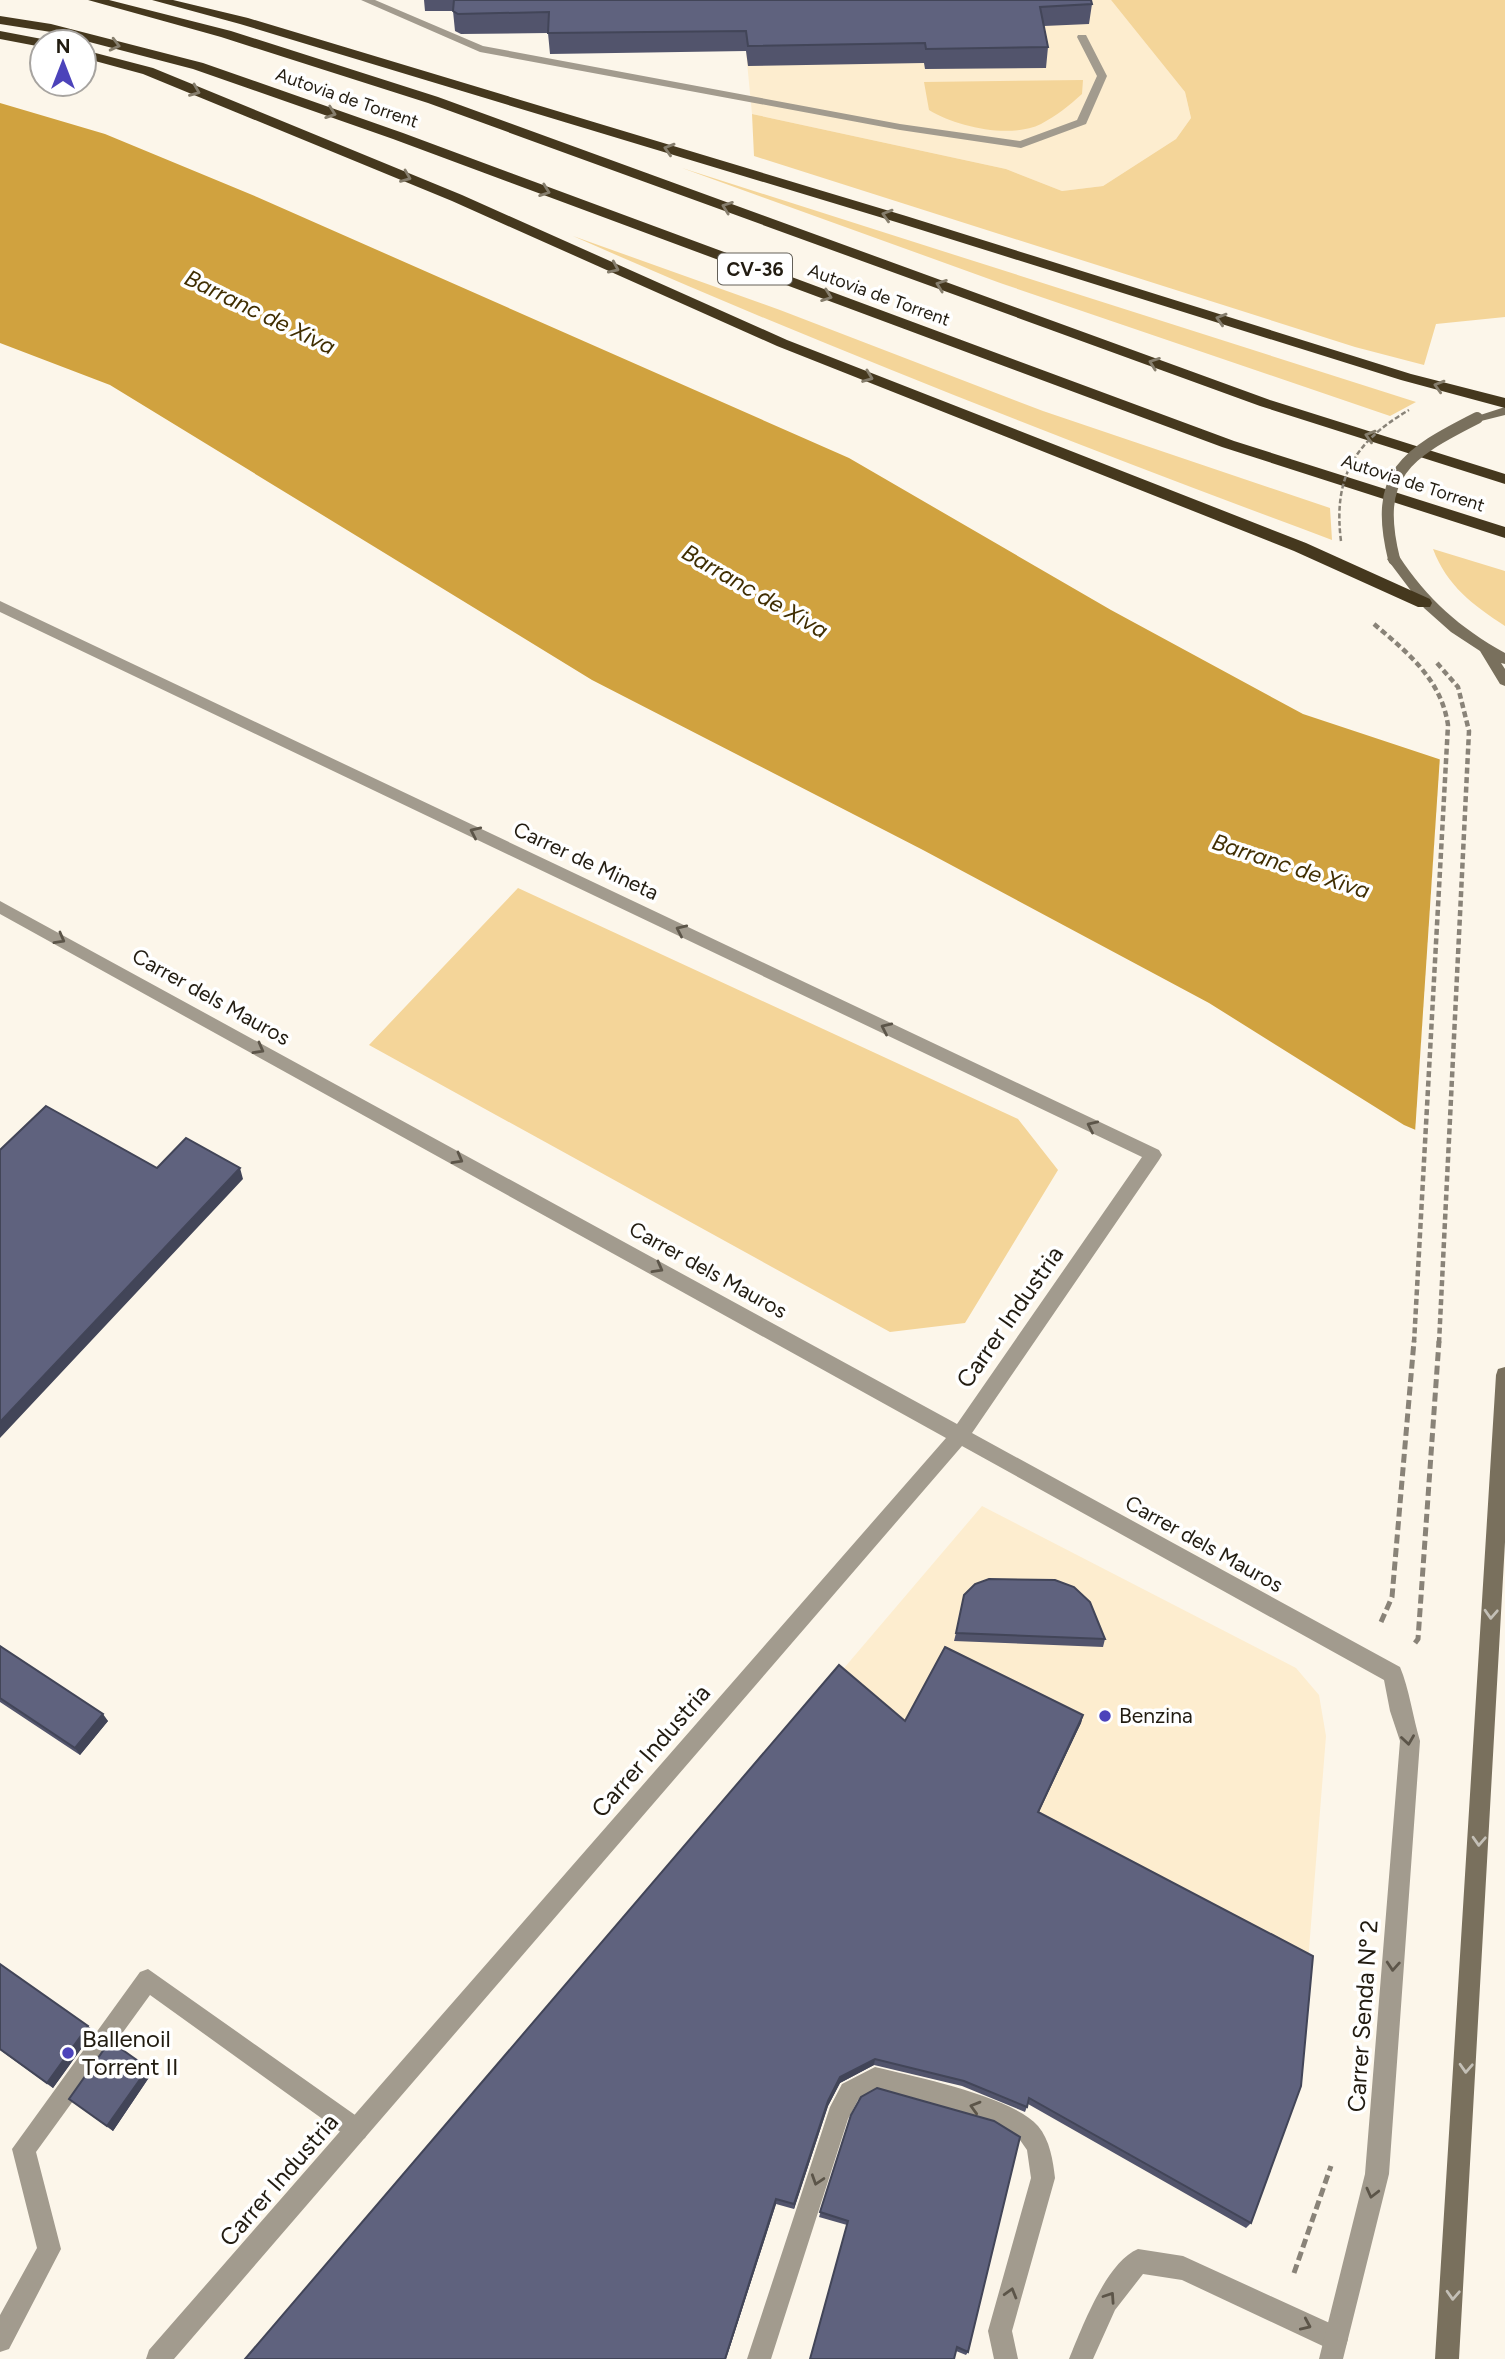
<svg xmlns="http://www.w3.org/2000/svg" width="1505" height="2359" viewBox="0 0 1505 2359" font-family="Figtree,sans-serif">
<style>
.built{fill:#fdedcf}
.green{fill:#f4d599}
.water{fill:#d0a23f}
.pier{fill:#fcf6ea}
.lines{fill:none;stroke-linecap:round;stroke-linejoin:round}
.path-far1{stroke:#898378;stroke-width:4.5;stroke-dasharray:6 3.5;stroke-linecap:butt}
.path{stroke:#898378;stroke-width:5;stroke-dasharray:9 4.5;stroke-linecap:butt}
.service{fill:#a29b8e;fill-rule:evenodd}
.minor{fill:#a29b8e;fill-rule:evenodd}
.secondary{fill:#79705d;fill-rule:evenodd}
.motorway{fill:#45381e;fill-rule:evenodd}
.path-bridge{stroke:#898378;stroke-width:2.5;stroke-dasharray:5 2.5;stroke-linecap:butt}
.secondary-bridge{stroke:#79705d;stroke-width:12}
.wall{fill:#52546c}
.shaded-wall{fill:#424558}
.building{fill:#5f627e;stroke:#424558;stroke-width:2}
.oneway{stroke:#867e6d}
.oneway2{stroke:#5c5549}
.oneway3{stroke:#c3bfb6}
.poi-dot{fill:#4c43ba;stroke:#fff;stroke-width:2.5}
.labels{text-anchor:middle;stroke-width:7;stroke-linejoin:round;paint-order:stroke}
.far-street-label{font-size:18px;fill:#221c11;stroke:#fff}
.shield{fill:#fff;stroke:#646058;stroke-width:2}
.shield-label{font-size:19px;font-weight:bold;fill:#221c11}
.street-label{font-size:21px;fill:#221c11;stroke:#fff}
.poi-label{font-size:21px;fill:#221c11;stroke:#fff;text-anchor:start}
.water-label{font-size:23px;font-style:italic;fill:#402e02;stroke:#fff}
.near-street-label{font-size:24px;fill:#221c11;stroke:#fff}
.near-poi-label{font-size:24px;fill:#221c11;stroke:#fff;text-anchor:start}
</style>
<rect width="100%" height="100%" fill="#fcf6ea"/>
<!-- built -->
<path class="built" d="M 741,0 L 1111,0 L 1185,92 L 1191,118 L 1176,139 L 1103,186 L 1062,191 L 1006,169 L 752,114 Z
M 982,1506 L 1296,1668 L 1319,1695 L 1326,1736 L 1308,1962 L 983,1791 L 839,1674 Z"/>
<!-- green -->
<path class="green" d="M 1111,0 L 1505,0 L 1505,317 L 1436,324 L 1424,365 L 1355,347 L 754,156 L 752,114 L 1006,169 L 1062,191 L 1103,186 L 1176,139 L 1191,118 L 1185,92 Z
M 1083,80 L 1082,94 C 1070,105 1056,116 1041,124 C 1010,139 957,127 929,110 L 924,82 Z
M 682,168 L 1416,402 L 1390,416 L 1003,284 Z
M 573,236 L 780,310 L 1043,411 L 1330,508 L 1332,540 C 1077,445 822,346 573,236 Z
M 1433,549 L 1505,571 L 1505,626 C 1473,605 1447,586 1433,549 Z
M 518,888 L 1018,1119 L 1058,1170 L 965,1323 L 890,1332 L 369,1045 Z"/>
<!-- water -->
<path class="water" d="M 0,103 L 105,134 L 257,197 L 849,458 L 1111,610 L 1303,714 L 1505,781 L 1505,1168 L 1404,1125 L 1209,1003 L 923,850 L 592,680 L 110,385 L 0,343 Z"/>
<!-- pier -->
<path class="pier" d="M 1440,756 L 1505,778 L 1505,1172 L 1415,1133 Z"/>
<g class="lines">
<!-- path-far1 -->
<path class="path-far1" d="M 1374,624 C 1408,653 1441,679 1448,725 L 1414,1343
M 1437,663 L 1458,687 L 1469,731 L 1439,1343"/>
<!-- path -->
<path class="path" d="M 1381,1622 L 1392,1597 L 1414,1341
M 1415,1643 L 1418,1639 L 1439,1341
M 1294,2273 L 1331,2166"/>
<!-- service -->
<path class="service" d="M 361,0 L 375,0 L 483,46 L 900,124 L 1020,141 L 1077,120 L 1097,76 L 1077,37 L 1078,35 L 1086,35 L 1107,76 L 1086,124 L 1021,148 L 900,130 L 480,52 Z
M 148,1969 L 365,2122 L 369,2130 L 365,2138 L 357,2142 L 349,2138 L 150,1995 L 36,2152 L 61,2249 L 9,2349 L 0,2352 L 0,2315 L 37,2248 L 12,2149 L 140,1972 Z
M 875,2067 C 915,2077 1012,2096 1038,2126 C 1050,2140 1053,2161 1055,2178 L 1012,2331 L 1018,2359 L 994,2359 L 988,2331 L 1031,2178 L 1027,2150 L 1020,2140 L 993,2124 L 876,2090 L 858,2100 L 848,2119 L 771,2359 L 747,2359 L 830,2107 L 842,2084 Z
M 1138,2249 L 1183,2256 L 1345,2330 L 1348,2339 L 1345,2348 L 1336,2351 L 1327,2348 L 1182,2280 L 1143,2274 L 1115,2310 L 1093,2359 L 1069,2359 C 1082,2328 1106,2262 1138,2249 Z"/>
<!-- minor -->
<path class="minor" d="M 0,601 L 1159,1150 L 1162,1155 L 1159,1160 L 972,1433 L 1400,1667 C 1409,1688 1413,1718 1420,1741 L 1389,2174 L 1343,2359 L 1319,2359 L 1365,2174 L 1400,1741 L 1390,1711 L 1384,1680 L 962,1446 L 174,2359 L 146,2359 L 149,2350 L 946,1438 L 0,914 L 0,901 L 957,1424 L 1142,1157 L 0,612 Z"/>
<!-- secondary -->
<path class="secondary" d="M 1505,407 L 1505,415 L 1477,422 L 1471,418 Z
M 1394,555 L 1399,556 C 1427,599 1460,628 1505,653 L 1505,664 L 1501,663 L 1505,669 L 1505,686 L 1500,684 L 1480,651 L 1451,632 L 1424,608 L 1387,559 Z
M 1505,1367 L 1505,1542 L 1459,2359 L 1435,2359 L 1496,1375 L 1498,1369 Z"/>
<!-- motorway -->
<path class="motorway" d="M 88,0 L 109,0 L 231,31 L 438,97 L 1270,400 L 1505,474 L 1505,484 L 1260,406 L 428,103 L 221,37 Z
M 152,0 L 173,0 L 248,18 L 906,216 L 1411,374 L 1505,398 L 1505,408 L 1401,380 L 896,222 L 240,24 Z
M 0,16 L 51,24 L 203,63 L 403,133 L 1234,441 L 1505,527 L 1505,538 L 1222,447 L 393,139 L 193,69 L 51,32 L 0,24 Z
M 0,31 L 42,39 L 48,42 L 42,42 L 42,47 L 0,39 Z
M 84,50 L 153,68 L 462,195 L 787,340 L 1306,543 L 1430,599 L 1432,603 L 1430,607 L 1418,607 L 1294,551 L 777,346 L 452,201 L 143,74 L 84,58 Z"/>
<!-- path-bridge -->
<path class="path-bridge" d="M 1341,541 C 1333,478 1354,442 1409,410"/>
<!-- secondary-bridge -->
<path class="secondary-bridge" d="M 1394,559 C 1373,474 1406,454 1477,418"/>
</g>
<!-- wall -->
<path class="wall" d="M 424,0 L 1091,0 L 1092,4 L 1089,24 L 1044,26 L 1048,47 L 1046,68 L 925,69 L 924,63 L 748,66 L 746,51 L 550,54 L 548,33 L 461,34 L 455,31 L 453,11 L 425,11 Z
M 956,1633 L 1105,1639 L 1103,1647 L 954,1641 Z
M 0,1646 L 108,1721 L 80,1755 L 0,1702 Z
M 1083,1715 L 1081,1723 L 1039,1812 L 1251,2223 L 1246,2228 L 1028,2104 L 1025,2112 L 962,2086 L 874,2065 L 840,2083 L 828,2106 L 794,2209 L 776,2204 L 726,2359 L 905,1721 Z
M 0,1964 L 88,2026 L 94,2031 L 53,2088 L 0,2050 Z
M 148,2068 L 152,2073 L 113,2131 L 69,2099 Z
M 851,2115 L 968,2352 L 966,2355 L 956,2351 L 847,2225 L 819,2217 Z"/>
<!-- shaded-wall -->
<path class="shaded-wall" d="M 240,1168 L 243,1179 L 0,1438 L 0,1422 Z
M 103,1714 L 108,1721 L 80,1755 L 75,1748 Z
M 1083,1715 L 1081,1723 L 1035,1819 L 1038,1812 Z
M 88,2026 L 94,2031 L 53,2088 L 47,2083 Z
M 875,2059 L 874,2065 L 840,2083 L 828,2106 L 794,2209 L 794,2204 L 828,2101 L 840,2077 Z
M 148,2068 L 152,2073 L 113,2131 L 107,2126 Z
M 776,2199 L 776,2204 L 726,2359 L 725,2359 Z"/>
<!-- building -->
<path class="building" d="M 454,0 L 1091,0 L 1092,4 L 1040,7 L 1048,47 L 926,49 L 925,43 L 748,46 L 746,31 L 548,33 L 549,12 L 458,14 L 453,11 Z
M 46,1106 L 157,1168 L 186,1138 L 240,1168 L 0,1422 L 0,1150 Z
M 989,1579 L 1055,1580 L 1074,1587 L 1090,1602 L 1105,1639 L 956,1633 L 964,1595 L 975,1584 Z
M 0,1646 L 103,1714 L 75,1748 L 0,1698 Z
M 945,1647 L 1083,1715 L 1038,1812 L 1313,1956 L 1301,2086 L 1251,2223 L 1029,2098 L 1027,2107 L 964,2081 L 875,2059 L 840,2077 L 828,2101 L 794,2204 L 776,2199 L 725,2359 L 245,2359 L 839,1665 L 905,1721 Z
M 0,1964 L 88,2026 L 47,2083 L 0,2049 Z
M 110,2041 L 148,2068 L 107,2126 L 69,2099 Z
M 877,2088 L 994,2121 L 1020,2137 L 968,2352 L 957,2347 L 954,2359 L 810,2359 L 848,2221 L 820,2212 L 851,2115 L 861,2097 Z"/>
<!-- one-way arrows -->
<defs><path id="oneway-chevron" d="M-2-3.5L2.5 0L-2 3.5" fill="none" stroke-width="1.6" stroke-linecap="round" stroke-linejoin="round" transform="scale(1.75)"/></defs>
<g class="oneway">
<use href="#oneway-chevron" transform="translate(115 45) rotate(14)"/>
<use href="#oneway-chevron" transform="translate(195 91) rotate(22)"/>
<use href="#oneway-chevron" transform="translate(331 113) rotate(19)"/>
<use href="#oneway-chevron" transform="translate(669 149) rotate(-163)"/>
<use href="#oneway-chevron" transform="translate(406 177) rotate(22)"/>
<use href="#oneway-chevron" transform="translate(545 191) rotate(20)"/>
<use href="#oneway-chevron" transform="translate(727 207) rotate(-160)"/>
<use href="#oneway-chevron" transform="translate(887 215) rotate(-163)"/>
<use href="#oneway-chevron" transform="translate(614 268) rotate(24)"/>
<use href="#oneway-chevron" transform="translate(941 285) rotate(-160)"/>
<use href="#oneway-chevron" transform="translate(827 296) rotate(20)"/>
<use href="#oneway-chevron" transform="translate(1221 319) rotate(-163)"/>
<use href="#oneway-chevron" transform="translate(1154 363) rotate(-160)"/>
<use href="#oneway-chevron" transform="translate(868 377) rotate(21)"/>
<use href="#oneway-chevron" transform="translate(1439 386) rotate(-164)"/>
<use href="#oneway-chevron" transform="translate(1370 436) rotate(-163)"/>
</g>
<g class="oneway2">
<use href="#oneway-chevron" transform="translate(475 832) rotate(-155)"/>
<use href="#oneway-chevron" transform="translate(681 930) rotate(-155)"/>
<use href="#oneway-chevron" transform="translate(60 939) rotate(29)"/>
<use href="#oneway-chevron" transform="translate(886 1028) rotate(-155)"/>
<use href="#oneway-chevron" transform="translate(259 1049) rotate(29)"/>
<use href="#oneway-chevron" transform="translate(1092 1126) rotate(-155)"/>
<use href="#oneway-chevron" transform="translate(458 1159) rotate(29)"/>
<use href="#oneway-chevron" transform="translate(658 1268) rotate(29)"/>
<use href="#oneway-chevron" transform="translate(1408 1740) rotate(82)"/>
<use href="#oneway-chevron" transform="translate(1393 1966) rotate(94)"/>
<use href="#oneway-chevron" transform="translate(975 2107) rotate(-164)"/>
<use href="#oneway-chevron" transform="translate(817 2180) rotate(108)"/>
<use href="#oneway-chevron" transform="translate(1372 2193) rotate(104)"/>
<use href="#oneway-chevron" transform="translate(1011 2293) rotate(-74)"/>
<use href="#oneway-chevron" transform="translate(1110 2297) rotate(-56)"/>
<use href="#oneway-chevron" transform="translate(1306 2325) rotate(24)"/>
</g>
<g class="oneway3">
<use href="#oneway-chevron" transform="translate(1491 1614) rotate(93)"/>
<use href="#oneway-chevron" transform="translate(1479 1841) rotate(93)"/>
<use href="#oneway-chevron" transform="translate(1466 2068) rotate(93)"/>
<use href="#oneway-chevron" transform="translate(1453 2295) rotate(93)"/>
</g>
<!-- markers -->
<g class="poi-dot">
<circle cx="1105" cy="1716" r="7"/>
<circle cx="68" cy="2053" r="7"/>
</g>
<g class="labels">
<!-- far-street labels -->
<g class="far-street-label">
<text transform="translate(347 98) rotate(19)" y="6">Autovia de Torrent</text>
<text transform="translate(879 295) rotate(20)" y="6">Autovia de Torrent</text>
<text transform="translate(1413 483) rotate(18)" y="6">Autovia de Torrent</text>
</g>
<!-- shield labels -->
<rect class="shield" x="718" y="253.5" width="74" height="31" rx="5"/>
<g class="shield-label">
<text x="755" y="276">CV-36</text>
</g>
<!-- street labels -->
<g class="street-label">
<text transform="translate(586 861) rotate(25)" y="7">Carrer de Mineta</text>
<text transform="translate(211 997) rotate(29)" y="7">Carrer dels Mauros</text>
<text transform="translate(708 1270) rotate(29)" y="7">Carrer dels Mauros</text>
<text transform="translate(1204 1544) rotate(29)" y="7">Carrer dels Mauros</text>
</g>
<!-- poi labels -->
<g class="poi-label">
<text x="1119" y="1723">Benzina</text>
</g>
<!-- water labels -->
<g class="water-label">
<text transform="translate(260 312) rotate(26)" y="8">Barranc de Xiva</text>
<text transform="translate(755 591) rotate(30)" y="8">Barranc de Xiva</text>
<text transform="translate(1291 866) rotate(18)" y="8">Barranc de Xiva</text>
</g>
<!-- near-street labels -->
<g class="near-street-label">
<text transform="translate(1010 1317) rotate(-55)" y="8">Carrer Industria</text>
<text transform="translate(651 1751) rotate(-49)" y="8">Carrer Industria</text>
<text transform="translate(1363 2016) rotate(-86)" y="8">Carrer Senda Nº 2</text>
<text transform="translate(279 2180) rotate(-49)" y="8">Carrer Industria</text>
</g>
<!-- near-poi labels -->
<g class="near-poi-label">
<text x="82" y="2047">Ballenoil<tspan x="82" dy="28">Torrent II</tspan></text>
</g>
</g>
<!-- north arrow -->
<g transform="translate(63 63)"><circle r="33" fill="#ffffff" stroke="#a7a4a0" stroke-width="2"/>
<path d="M0-5L12 26L0 18L-12 26Z" fill="#4c43ba"/>
<text y="-10" font-size="19" font-weight="bold" text-anchor="middle" fill="#221c11">N</text>
</g>
</svg>
